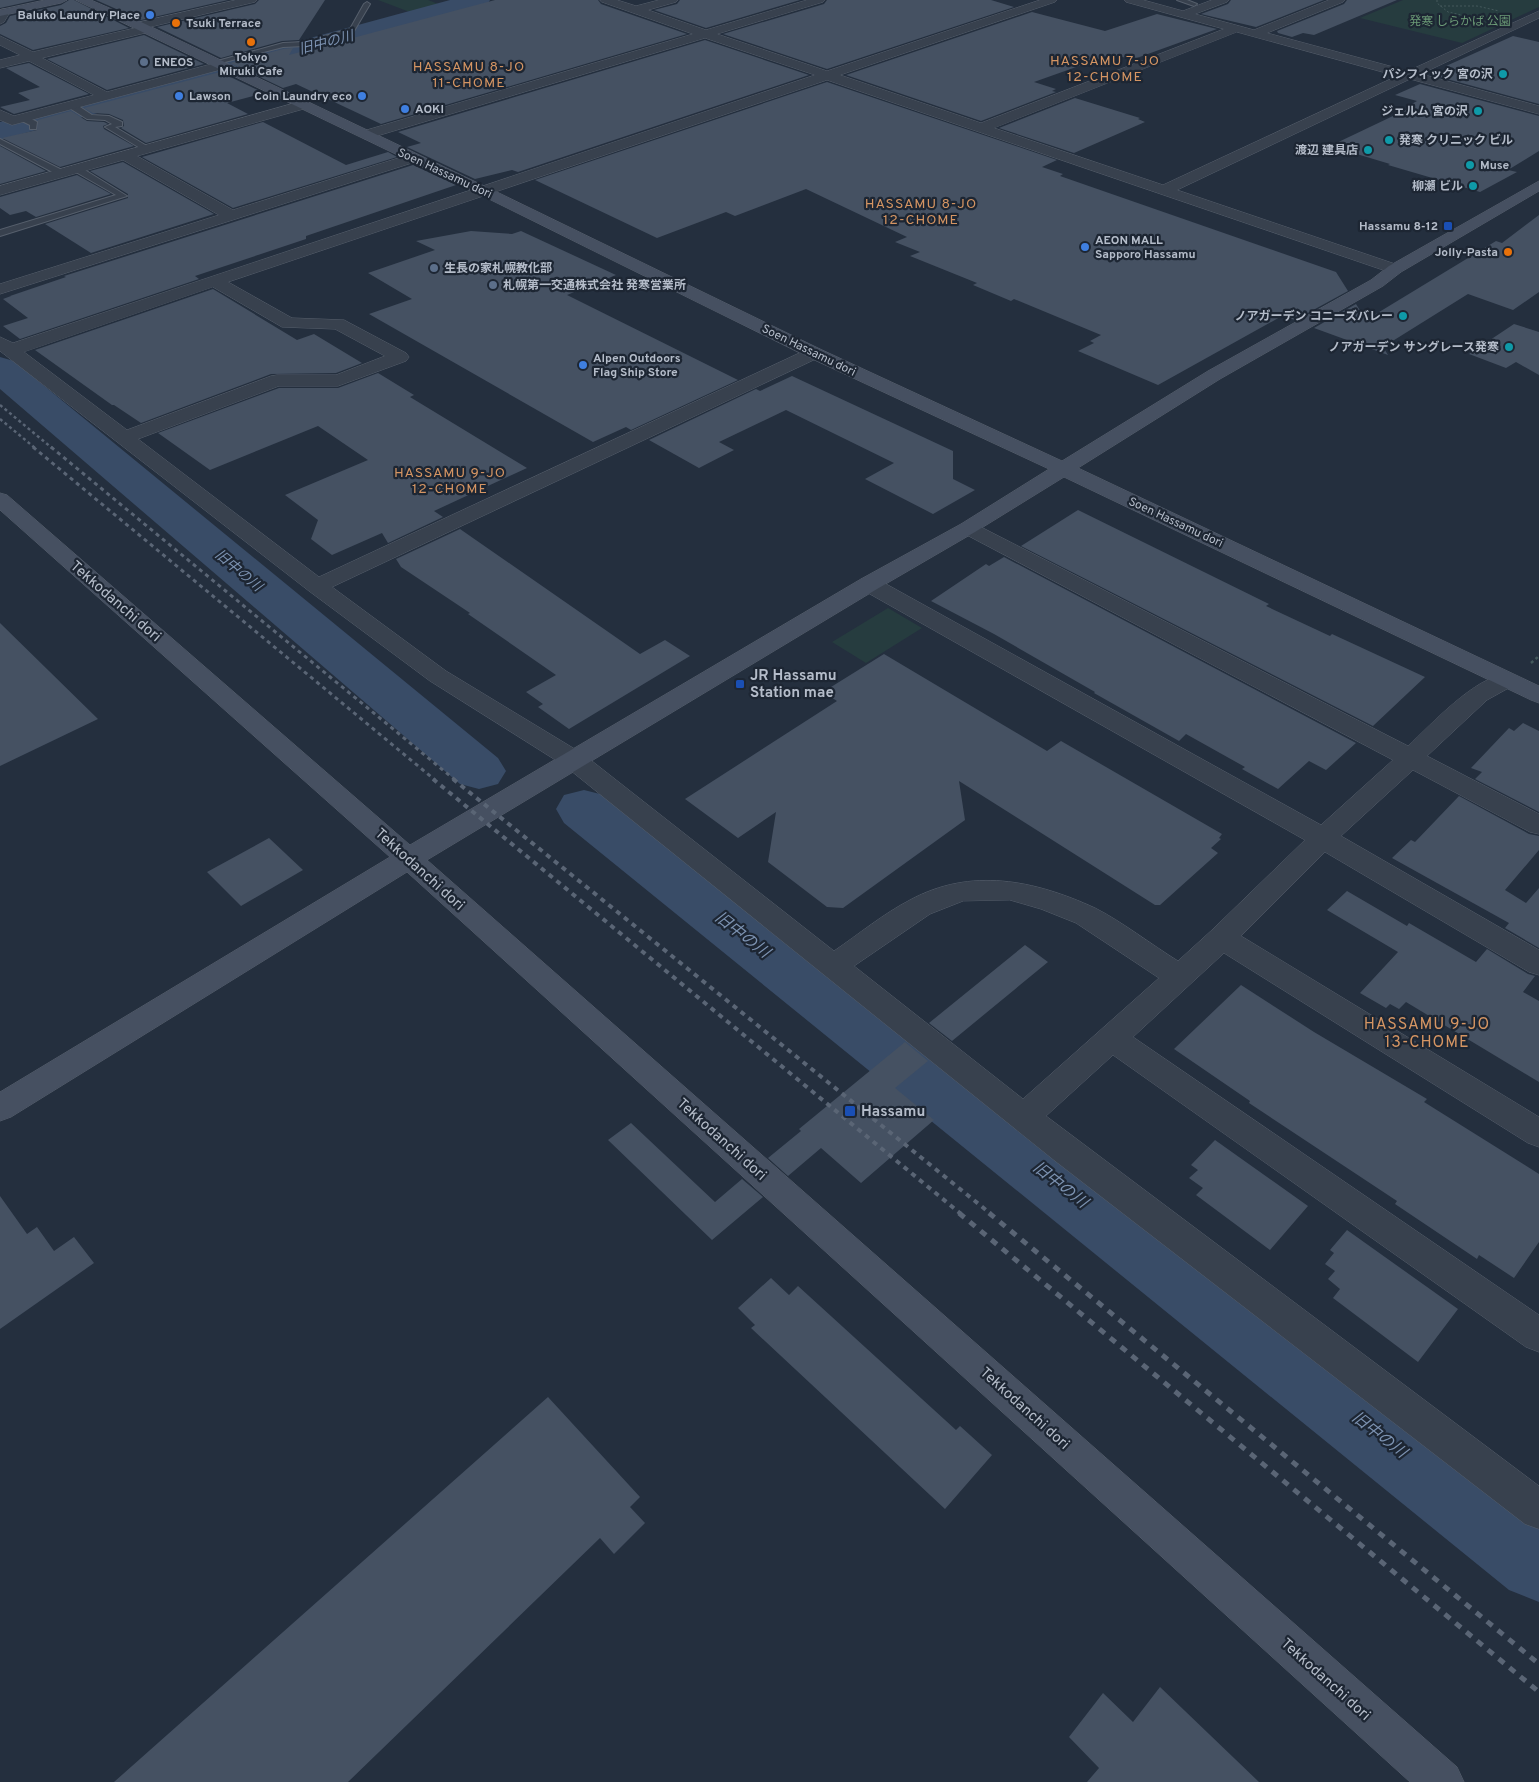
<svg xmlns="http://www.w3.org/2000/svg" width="1539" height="1782" viewBox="0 0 1539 1782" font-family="Overpass,'Noto Sans JP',sans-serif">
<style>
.green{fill:#263c3f}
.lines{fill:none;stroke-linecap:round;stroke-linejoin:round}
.river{fill:#394c67;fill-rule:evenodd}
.building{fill:#455162}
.lane-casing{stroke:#565f6c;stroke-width:2}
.street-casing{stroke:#565f6c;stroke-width:1}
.secondary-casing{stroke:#565f6c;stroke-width:1}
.path-far1{stroke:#44595c;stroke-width:1;stroke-dasharray:2 2;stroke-linecap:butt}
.path{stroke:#44595c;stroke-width:2.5;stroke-dasharray:3 3;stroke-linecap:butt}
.lane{fill:#38414e;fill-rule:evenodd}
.street{fill:#38414e;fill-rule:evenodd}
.secondary{fill:#465061;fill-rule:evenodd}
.rail-far3{stroke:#5a6575;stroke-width:2.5;stroke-dasharray:3 3;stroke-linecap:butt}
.rail-far2{stroke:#5a6575;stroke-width:3;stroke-dasharray:4 4;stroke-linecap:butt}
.rail-far1{stroke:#5a6575;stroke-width:4;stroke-dasharray:5 5;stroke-linecap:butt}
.rail{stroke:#5a6575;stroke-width:5;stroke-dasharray:7 7;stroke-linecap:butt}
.shop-dot{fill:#3f7fe0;stroke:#1d2633;stroke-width:2}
.food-dot{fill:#e8710a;stroke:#1d2633;stroke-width:2}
.service-dot{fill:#5c6f8a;stroke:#1d2633;stroke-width:2}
.culture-dot{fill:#0f9aa8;stroke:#1d2633;stroke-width:2}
.transit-dot{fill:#1a4fb4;stroke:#1d2633;stroke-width:2}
.labels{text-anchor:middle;stroke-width:4.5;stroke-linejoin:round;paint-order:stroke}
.far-poi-label{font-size:12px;font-weight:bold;fill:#b4bcc9;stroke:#1d2633;text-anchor:end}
.far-park-label{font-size:12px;fill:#6b9a76;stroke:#1d2633}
.far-street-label{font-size:12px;fill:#b4bcc9;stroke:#1d2633}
.far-water-label{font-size:14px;font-style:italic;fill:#7c92b1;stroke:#1d2633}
.far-neighbourhood-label{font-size:14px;letter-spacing:1px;fill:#d59563;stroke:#1d2633}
.street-label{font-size:15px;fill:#b4bcc9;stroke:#1d2633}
.poi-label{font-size:15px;font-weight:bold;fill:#b4bcc9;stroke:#1d2633;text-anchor:start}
.water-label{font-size:16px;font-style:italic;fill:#7c92b1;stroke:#1d2633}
.neighbourhood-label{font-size:16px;letter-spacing:1px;fill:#d59563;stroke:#1d2633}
</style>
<rect width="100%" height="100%" fill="#242f3e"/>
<!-- green -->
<path class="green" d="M 378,0 L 428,0 L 446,7 L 415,14 Z
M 1403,0 L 1539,0 L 1539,7 L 1462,43 L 1360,18 Z
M 888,608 L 922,628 L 866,663 L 832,642 Z"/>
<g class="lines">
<!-- river -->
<path class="river" d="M 450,0 L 490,0 L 487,5 L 0,140 L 0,122 Z
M 0,357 L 14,361 L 498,758 L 506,771 L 498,784 L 479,789 L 460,784 L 0,389 Z
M 584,790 L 604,795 L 1539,1507 L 1539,1602 L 1509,1590 L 564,823 L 556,809 L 564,795 Z"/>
</g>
<!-- building -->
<path class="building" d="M 0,0 L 36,0 L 0,8 Z
M 69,0 L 74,0 L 129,28 L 33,50 L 0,34 L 0,26 L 6,23 L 10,16 L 61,5 Z
M 96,0 L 228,0 L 141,20 Z
M 259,0 L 325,0 L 299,40 L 282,41 L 221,58 L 157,27 L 255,4 Z
M 495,0 L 598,0 L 601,4 L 687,34 L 381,124 L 296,84 L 283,88 L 230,63 L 283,49 L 293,48 L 289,55 Z
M 680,0 L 800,0 L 706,28 L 654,10 L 677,4 Z
M 827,0 L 991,0 L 1014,7 L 827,69 L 723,34 L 824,4 Z
M 1231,0 L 1324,0 L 1256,27 L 1201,14 L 1228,4 Z
M 1347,0 L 1397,0 L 1314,35 L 1303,33 L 1292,37 L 1278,33 L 1277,31 L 1344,4 Z
M 1032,12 L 1105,31 L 1157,14 L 1217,29 L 1134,59 L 1110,55 L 1034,82 L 1056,89 L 1052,91 L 1056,92 L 981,121 L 846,75 Z
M 144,35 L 204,64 L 107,90 L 47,59 Z
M 1513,36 L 1539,42 L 1539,104 L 1436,76 L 1453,68 L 1446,66 Z
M 705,40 L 809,75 L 518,172 L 512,170 L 475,179 L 407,147 L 421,143 L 398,132 Z
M 29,63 L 89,94 L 14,114 L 0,107 L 30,100 L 18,93 L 40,87 L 6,68 Z
M 220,72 L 264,93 L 227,103 L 248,114 L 146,143 L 121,128 L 124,126 L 123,120 L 109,114 L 93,113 L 84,108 Z
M 827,82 L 1057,160 L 1042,167 L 1063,174 L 1060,176 L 1336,272 L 1348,291 L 1295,320 L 1282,316 L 1158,385 L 1078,351 L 1094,343 L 1090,341 L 1101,335 L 1014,299 L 1011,301 L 973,285 L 977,283 L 910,256 L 920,252 L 895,242 L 907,237 L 806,189 L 735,216 L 726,212 L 657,238 L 535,180 Z
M 1420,84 L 1539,116 L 1539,151 L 1508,170 L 1517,172 L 1480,192 L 1388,165 L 1390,164 L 1330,146 L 1414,106 L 1410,105 L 1417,101 L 1395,95 Z
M 1075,98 L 1140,118 L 1138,119 L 1145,122 L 1074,153 L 999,128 Z
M 71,111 L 87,121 L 104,122 L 108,124 L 103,126 L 104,129 L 134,146 L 60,167 L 2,138 L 37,130 L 38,120 Z
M 263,122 L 346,165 L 388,152 L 397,157 L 233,208 L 142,157 Z
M 0,146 L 46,171 L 0,184 Z
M 123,162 L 214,214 L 91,253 L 45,224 L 128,198 L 128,194 L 90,171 Z
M 413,165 L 456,185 L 306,236 L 306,239 L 195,276 L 199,279 L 20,339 L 3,326 L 28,318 L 3,299 L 11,296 L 10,296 L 66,277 L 64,276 Z
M 77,175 L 111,194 L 36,217 L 26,211 L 10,215 L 0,208 L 0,197 Z
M 1539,215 L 1539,292 L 1513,310 L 1468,294 L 1383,347 L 1388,355 L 1314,328 L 1356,304 L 1366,320 L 1496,241 L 1502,243 Z
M 471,231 L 512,234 L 521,231 L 616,275 L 567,295 L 738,380 L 631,430 L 626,427 L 593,442 L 369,314 L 412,299 L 368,273 L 435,250 L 416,241 Z
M 213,289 L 297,340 L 314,334 L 362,363 L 336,373 L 271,374 L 141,423 L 114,405 L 112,405 L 35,350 Z
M 1514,324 L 1539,332 L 1539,375 L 1516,362 L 1506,368 L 1469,354 Z
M 378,373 L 414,395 L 410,397 L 527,468 L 434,511 L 443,517 L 388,543 L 382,533 L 332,555 L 311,539 L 318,520 L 285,495 L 368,460 L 318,426 L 210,470 L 158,433 L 279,388 L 338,388 Z
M 792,376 L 953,451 L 953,479 L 975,490 L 933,514 L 865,479 L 894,463 L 786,410 L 719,442 L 734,450 L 699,468 L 649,440 L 756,389 L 760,391 Z
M 1078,510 L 1269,604 L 1266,606 L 1330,636 L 1332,634 L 1345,640 L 1425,677 L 1373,726 L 1021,546 Z
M 460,529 L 640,654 L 665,640 L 690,656 L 569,729 L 538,707 L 543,704 L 526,692 L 556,675 L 468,614 L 470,613 L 401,567 L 396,559 Z
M 1004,557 L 1356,743 L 1326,770 L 1309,761 L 1278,789 L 1242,769 L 1245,767 L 1186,734 L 1179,741 L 1094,693 L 1095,692 L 994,634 L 931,601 L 986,564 L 989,566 Z
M 0,623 L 98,719 L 0,766 Z
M 884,654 L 1047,751 L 1061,741 L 1222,834 L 1219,838 L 1221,839 L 1211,848 L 1218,853 L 1160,905 L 1155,905 L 959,781 L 965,820 L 843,908 L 827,907 L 768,862 L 776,812 L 738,838 L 685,799 L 837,701 L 823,692 Z
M 1523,723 L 1539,731 L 1539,812 L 1475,779 L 1482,772 L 1471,768 L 1509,728 L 1514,731 Z
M 1459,796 L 1529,834 L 1539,836 L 1539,850 L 1505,890 L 1526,903 L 1539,888 L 1539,948 L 1505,928 L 1509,923 L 1392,858 L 1411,840 L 1415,842 Z
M 269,838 L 303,870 L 241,906 L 207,872 Z
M 1347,891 L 1407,926 L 1409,923 L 1476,962 L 1487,949 L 1528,974 L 1535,976 L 1523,992 L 1539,1001 L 1539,1082 L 1406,1002 L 1399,1009 L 1390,1004 L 1386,1008 L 1360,993 L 1398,952 L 1327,910 Z
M 1025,945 L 1048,962 L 952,1041 L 929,1023 Z
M 1241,985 L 1314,1032 L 1427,1099 L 1424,1102 L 1539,1174 L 1539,1242 L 1514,1278 L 1479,1255 L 1477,1259 L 1395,1204 L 1397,1201 L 1249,1103 L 1250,1101 L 1174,1049 Z
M 905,1042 L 928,1061 L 895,1088 L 934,1120 L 861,1183 L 821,1148 L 788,1176 L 768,1158 L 801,1131 L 799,1129 Z
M 631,1123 L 715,1202 L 742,1179 L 763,1197 L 712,1240 L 608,1140 Z
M 1215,1140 L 1308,1206 L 1270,1250 L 1196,1195 L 1203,1188 L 1189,1178 L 1198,1170 L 1191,1165 Z
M 0,1196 L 27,1234 L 37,1227 L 54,1251 L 74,1237 L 94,1263 L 0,1329 Z
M 1347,1230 L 1458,1309 L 1418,1362 L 1333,1298 L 1340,1289 L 1328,1279 L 1335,1271 L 1325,1264 L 1334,1253 L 1330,1250 Z
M 771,1278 L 789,1295 L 798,1286 L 956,1430 L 960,1426 L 992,1455 L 945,1509 L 751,1328 L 755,1325 L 738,1308 Z
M 548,1397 L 640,1497 L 630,1507 L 645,1523 L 614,1554 L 600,1538 L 348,1782 L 114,1782 Z
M 1160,1687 L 1259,1782 L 1087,1782 L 1099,1768 L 1069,1737 L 1103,1693 L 1133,1722 Z"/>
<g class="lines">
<defs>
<path id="lane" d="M 1177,0 L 1187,0 L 1197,4 L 1194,6 Z
M 367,2 L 370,4 L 354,31 L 304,46 L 283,47 L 213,65 L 210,63 L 283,43 L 304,42 L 350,29 L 364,4 Z
M 68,103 L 74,103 L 92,115 L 109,116 L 122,122 L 122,126 L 115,127 L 152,149 L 145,151 L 105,127 L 112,124 L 105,120 L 87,119 L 68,107 Z
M 20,116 L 26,116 L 37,122 L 36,129 L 30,129 L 30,125 L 20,120 Z
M 0,139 L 64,171 L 65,173 L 58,175 L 0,144 Z
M 74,167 L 80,167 L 127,196 L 0,236 L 0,230 L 116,195 L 74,171 Z"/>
<path id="street" d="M 236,0 L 257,0 L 255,2 L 150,27 L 149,32 L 42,58 L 107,92 L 219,62 L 223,63 L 225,66 L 223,69 L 12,125 L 0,120 L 0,110 L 14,116 L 94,95 L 29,61 L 0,68 L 0,60 L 20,55 L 0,45 L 0,36 L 33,52 L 135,28 L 136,23 Z
M 600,0 L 617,0 L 636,6 L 659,0 L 678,0 L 676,2 L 648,10 L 706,30 L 807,0 L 825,0 L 823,2 L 717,34 L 827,71 L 1040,0 L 1057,0 L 1055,2 L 840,75 L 981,123 L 1224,29 L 1126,2 L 1124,0 L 1143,0 L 1183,11 L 1212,0 L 1229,0 L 1227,2 L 1195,14 L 1254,30 L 1329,0 L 1345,0 L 1343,2 L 1267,33 L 1408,71 L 1539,11 L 1539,18 L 1421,74 L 1539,106 L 1539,114 L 1410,79 L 1177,190 L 1401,266 L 1403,269 L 1401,272 L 1389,272 L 827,80 L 228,282 L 292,318 L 344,320 L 406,353 L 409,357 L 406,361 L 338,386 L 279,386 L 138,439 L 319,577 L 808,349 L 814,348 L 820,349 L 823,353 L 820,357 L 332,587 L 446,671 L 583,754 L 834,951 C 859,934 883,914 910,900 C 971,867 1034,880 1095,908 C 1121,921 1152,945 1178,961 L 1212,930 L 1305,840 L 861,589 L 858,584 L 861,579 L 869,577 L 877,579 L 1321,825 L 1393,760 L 961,532 L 958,528 L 961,524 L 968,522 L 975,524 L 1408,746 C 1430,726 1483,667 1514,675 L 1518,680 L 1514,685 L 1487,700 L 1427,756 L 1539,814 L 1539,834 L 1530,832 L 1413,770 L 1341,836 L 1539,950 L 1539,975 L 1529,972 L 1325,852 L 1241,936 L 1539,1117 L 1539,1147 L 1528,1143 L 1224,953 L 1133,1037 L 1539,1315 L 1539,1352 L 1526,1347 L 1113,1055 L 1046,1116 L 1539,1486 L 1539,1529 L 1525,1524 L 1054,1160 L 565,766 L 430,681 L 309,591 L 0,351 L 0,337 L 13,343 L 815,75 L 705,38 L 370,138 L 365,139 L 358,135 L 360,132 L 693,34 L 602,2 ZM 1237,32 L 1397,76 L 1163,185 L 994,128 ZM 213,287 L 282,327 L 335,329 L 385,356 L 336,375 L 277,375 L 271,376 L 127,430 L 24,352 ZM 1010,900 L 1041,909 L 1076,923 L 1159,978 L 1023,1099 L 854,966 L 930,914 L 963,901 Z
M 4,9 L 10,12 L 4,22 L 0,24 L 0,10 Z
M 302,101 L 307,102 L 309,105 L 307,108 L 137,156 L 233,210 L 408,155 L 418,155 L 420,158 L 418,161 L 0,294 L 0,284 L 219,215 L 123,160 L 0,195 L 0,186 Z"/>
<path id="secondary" d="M 45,0 L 67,0 L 61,3 L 0,16 L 0,10 Z
M 76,0 L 91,0 L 139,21 L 501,194 L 820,349 L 1062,461 L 1208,371 L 1371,280 L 1389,266 L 1539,181 L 1539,191 L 1401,272 L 1383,286 L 1220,379 L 1078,468 L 1539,686 L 1539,703 L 1531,700 L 1064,477 L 975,532 L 877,589 L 427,860 L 1457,1767 L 1464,1782 L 1410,1782 L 407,872 L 11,1117 L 0,1121 L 0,1092 L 390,857 L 0,510 L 0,493 L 7,495 L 410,845 L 861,579 L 961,524 L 1049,469 L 808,357 L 491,200 Z"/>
</defs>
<!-- lane casing -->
<use href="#lane" class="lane-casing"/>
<!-- street casing -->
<use href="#street" class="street-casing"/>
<!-- secondary casing -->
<use href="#secondary" class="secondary-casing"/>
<!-- path-far1 -->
<path class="path-far1" d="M 1437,0 L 1437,3 L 1448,12 L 1479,19
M 1440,6 L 1477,6 L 1499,11"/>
<!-- path -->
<path class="path" d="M 1531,663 L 1539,656"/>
<!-- lane -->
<use href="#lane" class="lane"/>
<!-- street -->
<use href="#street" class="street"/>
<!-- secondary -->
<use href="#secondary" class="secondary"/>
<!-- rail-far3 -->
<path class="rail-far3" d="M 0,405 L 52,448
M 0,419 L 35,448"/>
<!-- rail-far2 -->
<path class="rail-far2" d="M 33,447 L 435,780
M 51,447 L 455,780"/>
<!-- rail-far1 -->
<path class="rail-far1" d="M 433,779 L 961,1214
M 453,779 L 991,1214"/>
<!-- rail -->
<path class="rail" d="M 959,1213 L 1539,1692
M 989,1213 L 1539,1664"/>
</g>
<!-- markers -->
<g class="shop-dot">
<circle cx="150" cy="15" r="5"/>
<circle cx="179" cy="96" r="5"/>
<circle cx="362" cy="96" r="5"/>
<circle cx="405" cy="109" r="5"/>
<circle cx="1085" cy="247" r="5"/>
<circle cx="583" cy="365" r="5"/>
</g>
<g class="food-dot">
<circle cx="176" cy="23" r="5"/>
<circle cx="251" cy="42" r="5"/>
<circle cx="1508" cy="252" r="5"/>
</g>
<g class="service-dot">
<circle cx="144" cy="62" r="5"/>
<circle cx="434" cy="268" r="5"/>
<circle cx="493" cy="285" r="5"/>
</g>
<g class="culture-dot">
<circle cx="1503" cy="74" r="5"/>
<circle cx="1478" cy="111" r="5"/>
<circle cx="1389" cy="140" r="5"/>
<circle cx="1368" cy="150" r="5"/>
<circle cx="1470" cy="165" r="5"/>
<circle cx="1473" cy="186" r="5"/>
<circle cx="1403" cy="316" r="5"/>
<circle cx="1509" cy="347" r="5"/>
</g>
<g class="transit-dot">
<rect x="1443" y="221" width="10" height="10" rx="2.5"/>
<rect x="735" y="679" width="10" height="10" rx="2.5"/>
<rect x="844" y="1105" width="12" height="12" rx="2.5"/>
</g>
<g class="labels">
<!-- far-poi labels -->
<g class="far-poi-label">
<text x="140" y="19">Baluko Laundry Place</text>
<text x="186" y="27" text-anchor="start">Tsuki Terrace</text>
<text x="251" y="61" text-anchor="middle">Tokyo<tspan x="251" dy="14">Miruki Cafe</tspan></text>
<text x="154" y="66" text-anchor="start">ENEOS</text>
<text x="1493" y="78">パシフィック 宮の沢</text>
<text x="189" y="100" text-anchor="start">Lawson</text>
<text x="352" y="100">Coin Laundry eco</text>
<text x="415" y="113" text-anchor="start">AOKI</text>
<text x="1468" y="115">ジェルム 宮の沢</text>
<text x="1399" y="144" text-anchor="start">発寒 クリニック ビル</text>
<text x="1358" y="154">渡辺 建具店</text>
<text x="1480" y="169" text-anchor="start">Muse</text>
<text x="1463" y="190">柳瀬 ビル</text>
<text x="1438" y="230">Hassamu 8-12</text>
<text x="1095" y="244" text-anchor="start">AEON MALL<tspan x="1095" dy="14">Sapporo Hassamu</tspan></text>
<text x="1498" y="256">Jolly-Pasta</text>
<text x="444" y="272" text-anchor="start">生長の家札幌教化部</text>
<text x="503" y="289" text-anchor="start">札幌第一交通株式会社 発寒営業所</text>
<text x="1393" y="320">ノアガーデン コニーズバレー</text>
<text x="1499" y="351">ノアガーデン サングレース発寒</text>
<text x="593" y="362" text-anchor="start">Alpen Outdoors<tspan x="593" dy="14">Flag Ship Store</tspan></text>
</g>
<!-- far-park labels -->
<g class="far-park-label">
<text x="1460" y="25">発寒 しらかば 公園</text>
</g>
<!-- far-street labels -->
<g class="far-street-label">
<text transform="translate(445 173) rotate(25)" y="4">Soen Hassamu dori</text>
<text transform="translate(809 350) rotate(26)" y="4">Soen Hassamu dori</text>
<text transform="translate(1176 522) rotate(25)" y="4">Soen Hassamu dori</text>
</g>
<!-- far-water labels -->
<g class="far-water-label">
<text transform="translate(326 42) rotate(-15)" y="5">旧中の川</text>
<text transform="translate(239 570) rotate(40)" y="5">旧中の川</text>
</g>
<!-- far-neighbourhood labels -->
<g class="far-neighbourhood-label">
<text x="1105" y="65">HASSAMU 7-JO<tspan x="1105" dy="16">12-CHOME</tspan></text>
<text x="469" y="71">HASSAMU 8-JO<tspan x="469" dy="16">11-CHOME</tspan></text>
<text x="921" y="208">HASSAMU 8-JO<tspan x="921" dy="16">12-CHOME</tspan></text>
<text x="450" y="477">HASSAMU 9-JO<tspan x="450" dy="16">12-CHOME</tspan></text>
</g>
<!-- street labels -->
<g class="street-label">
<text transform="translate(116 601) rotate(41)" y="5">Tekkodanchi dori</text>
<text transform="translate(420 869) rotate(42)" y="5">Tekkodanchi dori</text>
<text transform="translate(722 1139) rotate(42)" y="5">Tekkodanchi dori</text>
<text transform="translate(1025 1408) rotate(42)" y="5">Tekkodanchi dori</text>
<text transform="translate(1326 1679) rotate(42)" y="5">Tekkodanchi dori</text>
</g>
<!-- poi labels -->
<g class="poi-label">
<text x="750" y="680">JR Hassamu<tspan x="750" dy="17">Station mae</tspan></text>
<text x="861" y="1116">Hassamu</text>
</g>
<!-- water labels -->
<g class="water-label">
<text transform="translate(743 934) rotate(38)" y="6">旧中の川</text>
<text transform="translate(1061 1184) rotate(38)" y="6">旧中の川</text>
<text transform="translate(1380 1434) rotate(38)" y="6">旧中の川</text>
</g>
<!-- neighbourhood labels -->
<g class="neighbourhood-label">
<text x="1427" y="1029">HASSAMU 9-JO<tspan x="1427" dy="18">13-CHOME</tspan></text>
</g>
</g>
</svg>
